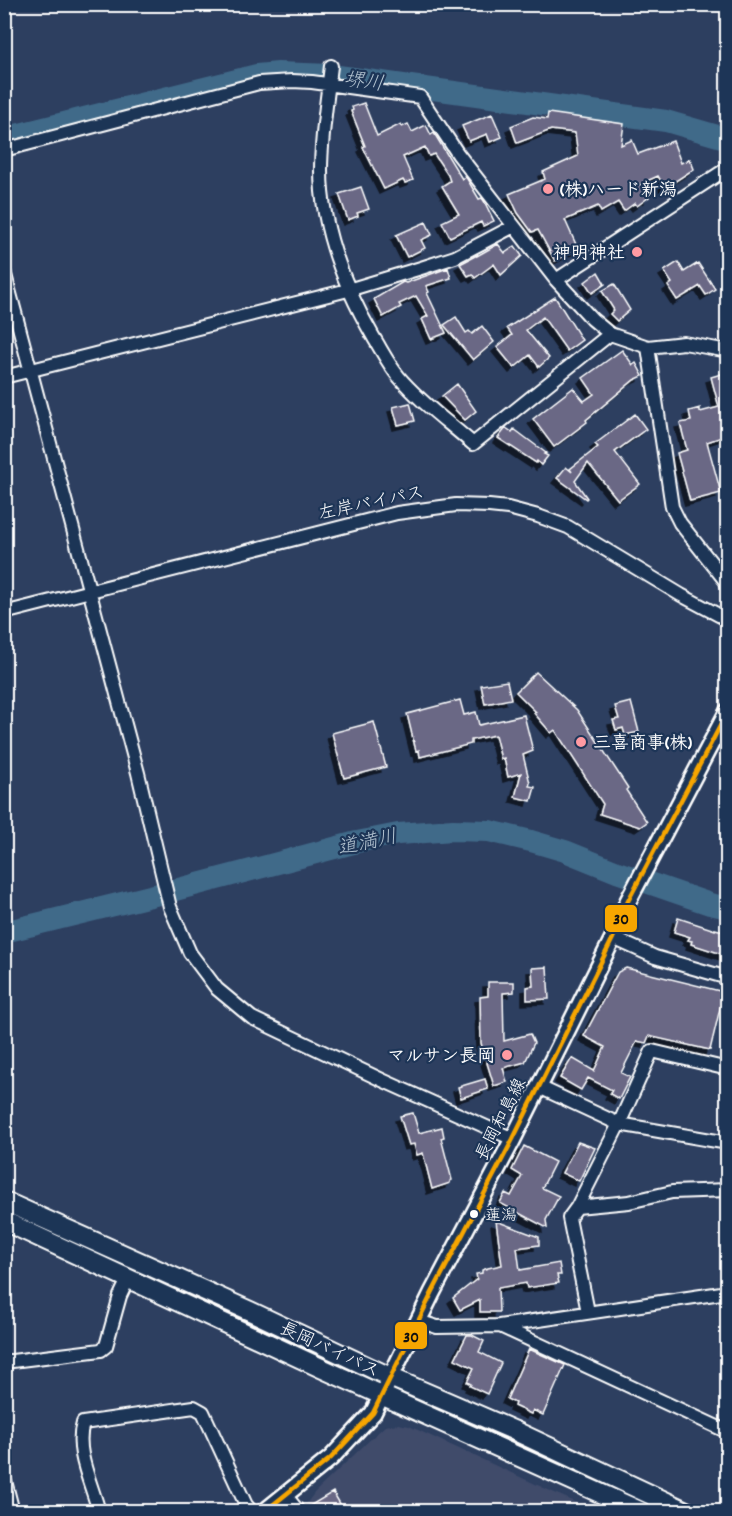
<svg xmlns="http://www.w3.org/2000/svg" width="732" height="1516" viewBox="0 0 732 1516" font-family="Dekko,'Klee One',sans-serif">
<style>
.built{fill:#404b6b}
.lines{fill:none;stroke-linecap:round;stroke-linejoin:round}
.river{stroke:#416a89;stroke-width:22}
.building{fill:#6b6785;stroke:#fff;stroke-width:1.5;filter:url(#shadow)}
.minor-casing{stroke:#fff;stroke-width:16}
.major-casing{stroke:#fff;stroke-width:20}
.highway-casing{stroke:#fff;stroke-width:22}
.minor{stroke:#1d3557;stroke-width:12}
.major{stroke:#1d3557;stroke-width:15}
.highway{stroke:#1d3557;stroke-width:18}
.bus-1-casing{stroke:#1d3557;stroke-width:9}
.bus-1{stroke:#f7a600;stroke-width:4.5}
.poi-dot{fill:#ff9aa2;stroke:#1d3557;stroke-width:2}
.bus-dot{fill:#fff;stroke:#1d3557;stroke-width:2}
.labels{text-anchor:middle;stroke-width:4.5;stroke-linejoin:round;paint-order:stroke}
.bus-label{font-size:16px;fill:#fff;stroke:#1d3557;text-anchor:start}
.poi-label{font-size:18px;font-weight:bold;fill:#fff;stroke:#1d3557;text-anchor:start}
.street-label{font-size:18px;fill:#fff;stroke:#1d3557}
.water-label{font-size:20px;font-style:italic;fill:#b3c3d0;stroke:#1d3557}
.line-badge{stroke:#1d3557;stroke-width:2}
.pale-badge-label{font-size:16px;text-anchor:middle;font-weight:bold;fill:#111}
</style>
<defs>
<filter id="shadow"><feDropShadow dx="-5" dy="5" stdDeviation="0" flood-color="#0009"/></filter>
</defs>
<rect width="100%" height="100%" fill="#2d3f60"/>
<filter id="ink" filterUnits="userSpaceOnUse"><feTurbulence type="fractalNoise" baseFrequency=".0167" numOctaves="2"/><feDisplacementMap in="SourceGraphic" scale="12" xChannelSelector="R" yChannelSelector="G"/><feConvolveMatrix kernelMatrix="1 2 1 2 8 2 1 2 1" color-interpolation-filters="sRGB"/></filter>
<g filter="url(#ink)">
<!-- built -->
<path class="built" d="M 398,1424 L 409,1426 L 594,1511 L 306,1512 L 307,1503 L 315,1492 L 375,1435 L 385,1426 Z"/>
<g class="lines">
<!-- river -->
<path class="river" d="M 4,138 L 257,75 L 278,73 L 331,75 L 666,121 L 728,139
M 4,932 L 175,890 L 357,842 L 398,834 L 453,830 L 489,831 L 531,841 L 565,851 L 617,872 L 710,904 L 728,908"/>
</g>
<!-- building -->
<path class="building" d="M 364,103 L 377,136 L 401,124 L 402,127 L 408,124 L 412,132 L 426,125 L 431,135 L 434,133 L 462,179 L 466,177 L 479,199 L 482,198 L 484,201 L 494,221 L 483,226 L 481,222 L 450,237 L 442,222 L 459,214 L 442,186 L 450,181 L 448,175 L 434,154 L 429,156 L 425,147 L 403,157 L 413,180 L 405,183 L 403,180 L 384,189 L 363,147 L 365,146 L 351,111 L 353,110 L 352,107 Z
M 548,113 L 624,124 L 621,145 L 632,140 L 638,154 L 673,141 L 681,163 L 690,159 L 694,169 L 665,188 L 658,176 L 640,184 L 649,197 L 637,206 L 635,203 L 624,211 L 618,202 L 601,212 L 598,206 L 565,220 L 578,249 L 555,261 L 538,230 L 532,232 L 518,213 L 509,194 L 545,179 L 543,172 L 578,156 L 575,133 L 551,130 L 517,143 L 511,126 L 533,117 L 547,119 Z
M 492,114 L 502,137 L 490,142 L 487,134 L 469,141 L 462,126 Z
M 361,187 L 369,209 L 357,213 L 358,216 L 348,220 L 339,194 Z
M 426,222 L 432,235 L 421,240 L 425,248 L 407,257 L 396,235 Z
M 498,244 L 505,253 L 515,246 L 522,256 L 501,275 L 494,264 L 475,278 L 472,274 L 468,276 L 460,264 L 477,255 L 477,256 Z
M 678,262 L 684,272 L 698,263 L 715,289 L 706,295 L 700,286 L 677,300 L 668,286 L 672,283 L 664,271 Z
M 448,268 L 451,278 L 426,286 L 429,292 L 427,293 L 446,333 L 431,339 L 422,319 L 428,316 L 416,296 L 399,304 L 401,307 L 383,317 L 374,299 L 403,282 L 406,283 Z
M 598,272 L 605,284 L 592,293 L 585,282 Z
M 614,284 L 630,310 L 617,321 L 610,314 L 614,310 L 602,291 Z
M 555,297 L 582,340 L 567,351 L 543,317 L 526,330 L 549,358 L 539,367 L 530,355 L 514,368 L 497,347 L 512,335 L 507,328 Z
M 456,317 L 466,333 L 469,331 L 472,334 L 482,326 L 494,342 L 473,360 L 444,325 Z
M 622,350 L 633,365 L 636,363 L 643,376 L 634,380 L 586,420 L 587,422 L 554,447 L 533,419 L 573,388 L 584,401 L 594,394 L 583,378 Z
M 728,372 L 728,435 L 707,442 L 721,493 L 690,501 L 677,453 L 687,450 L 680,423 L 691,421 L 689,411 L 700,408 L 700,412 L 719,407 L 711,377 Z
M 457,384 L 476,411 L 465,420 L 442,396 Z
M 410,403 L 415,421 L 398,425 L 393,407 Z
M 635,414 L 646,429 L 615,452 L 640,484 L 618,500 L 588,463 L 575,481 L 587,498 L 586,499 L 557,478 L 566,467 L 572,472 L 570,469 L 598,447 L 595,444 Z
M 506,428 L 512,432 L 514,429 L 546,453 L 544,454 L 548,456 L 541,465 L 537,461 L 536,463 L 498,438 Z
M 536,672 L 577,710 L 628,788 L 626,790 L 647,822 L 640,827 L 600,814 L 603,804 L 555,730 L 551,733 L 534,713 L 536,712 L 516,692 Z
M 507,681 L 511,699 L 485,704 L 481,685 Z
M 460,700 L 464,715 L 476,712 L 479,725 L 524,715 L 533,751 L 523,755 L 530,783 L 529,786 L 535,787 L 531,801 L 515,797 L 521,773 L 508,777 L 504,758 L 501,759 L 495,735 L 471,740 L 471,744 L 420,757 L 419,750 L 416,751 L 407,714 Z
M 631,702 L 639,732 L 625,735 L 623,728 L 616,730 L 613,720 L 619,719 L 615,706 Z
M 374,722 L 386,767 L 344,778 L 332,733 Z
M 678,918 L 715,930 L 715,929 L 728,932 L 728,956 L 691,944 L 692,941 L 688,940 L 690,937 L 674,932 Z
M 547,967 L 549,999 L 527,1000 L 527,987 L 533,986 L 532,968 Z
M 626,968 L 724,992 L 710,1050 L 649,1036 L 646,1043 L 637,1041 L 621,1073 L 630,1077 L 619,1099 L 610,1094 L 612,1090 L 588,1078 L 581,1090 L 560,1078 L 572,1058 L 594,1071 L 605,1047 L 584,1036 L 618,972 Z
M 488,982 L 514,982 L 514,992 L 503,993 L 504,1041 L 530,1034 L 534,1043 L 525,1062 L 503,1068 L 507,1082 L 494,1086 L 481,1043 L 480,997 L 488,996 Z
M 485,1079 L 488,1089 L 461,1098 L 458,1087 Z
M 413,1113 L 419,1133 L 442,1127 L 444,1137 L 441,1138 L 452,1180 L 450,1181 L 450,1183 L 432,1189 L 423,1153 L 417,1155 L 414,1144 L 409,1145 L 400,1116 Z
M 578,1142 L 595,1148 L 579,1181 L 562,1173 Z
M 524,1146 L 555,1162 L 542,1188 L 559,1196 L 546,1220 L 547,1228 L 500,1203 L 505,1193 L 511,1196 L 522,1176 L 512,1170 Z
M 496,1221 L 539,1237 L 539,1245 L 517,1248 L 520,1270 L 559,1263 L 561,1275 L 557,1275 L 559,1283 L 527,1288 L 526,1283 L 498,1288 L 499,1312 L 480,1312 L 480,1300 L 460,1310 L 453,1298 L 477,1279 L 476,1274 L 482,1273 L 482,1270 L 488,1268 L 502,1265 Z
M 467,1335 L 472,1335 L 484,1341 L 479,1352 L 501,1363 L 487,1394 L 470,1386 L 471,1384 L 467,1382 L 474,1368 L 455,1359 Z
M 529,1349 L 565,1365 L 543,1415 L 533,1410 L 531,1414 L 514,1406 L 515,1403 L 507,1399 Z
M 333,1492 L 345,1512 L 307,1512 L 306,1508 Z"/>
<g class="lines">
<defs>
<path id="minor" d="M 331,66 C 327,99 321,137 321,170 C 321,229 345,288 374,338 C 382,351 389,365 399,377 C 420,402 448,422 473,444 L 610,334
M 4,150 L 259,83 L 292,81 L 312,82 L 420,97 L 458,154 L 556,280 L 592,319 L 610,334 L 648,347 L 684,343 L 728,351
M 4,271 L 138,773 L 170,907 L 190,953 L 217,989 L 252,1018 L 382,1080 L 513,1139
M 556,280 L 728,168
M 648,347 L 672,507 L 680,523 L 728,584
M 4,377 L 348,290 L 421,268 L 455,257 L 514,226
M 4,613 L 397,513 L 456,505 L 489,506 L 508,508 L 538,516 L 568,527 L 681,595 L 728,620
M 613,938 L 655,957 L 728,978
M 539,1087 L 619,1124 L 728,1143
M 577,1207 L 629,1202 L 672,1192 L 728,1190
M 588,1312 L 569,1218 L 577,1207 L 619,1124 L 652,1051 L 728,1069
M 418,1321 L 437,1327 L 499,1326 L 728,1292
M 500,1326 L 728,1432
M 4,1362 L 101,1350 L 106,1346 L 120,1296 L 129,1277
M 4,1477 L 13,1512
M 286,1496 L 299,1512
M 99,1512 C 92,1484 74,1451 83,1423 L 194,1407 L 203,1412 L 246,1505 L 252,1512"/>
<path id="major" d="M 264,1512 L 331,1458 L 373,1413 L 432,1293 L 513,1139 L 613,938 L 628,901 L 728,711"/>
<path id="highway" d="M 4,1201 L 250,1311 L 390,1377 L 513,1430 L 688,1512
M 4,1221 L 321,1368 L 642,1512"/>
</defs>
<!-- minor casing -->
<use href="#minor" class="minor-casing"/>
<!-- major casing -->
<use href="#major" class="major-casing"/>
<!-- highway casing -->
<use href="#highway" class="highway-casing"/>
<!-- minor -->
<use href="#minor" class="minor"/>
<!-- major -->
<use href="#major" class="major"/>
<!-- highway -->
<use href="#highway" class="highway"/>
<defs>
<path id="bus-1" d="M 264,1512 L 331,1458 L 373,1413 L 432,1293 L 513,1139 L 613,938 L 628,901 L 728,711"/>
</defs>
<!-- bus-1 casing -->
<use href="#bus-1" class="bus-1-casing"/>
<!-- bus-1 -->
<use href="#bus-1" class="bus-1"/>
</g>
</g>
<!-- markers -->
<g class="poi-dot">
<circle cx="548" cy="189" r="6"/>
<circle cx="637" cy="252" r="6"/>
<circle cx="581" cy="742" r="6"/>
<circle cx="507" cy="1055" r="6"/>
</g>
<circle class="bus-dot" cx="474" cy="1214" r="5"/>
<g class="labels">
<!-- bus labels -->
<g class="bus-label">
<text x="485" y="1220">蓮潟</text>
</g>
<!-- poi labels -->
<g class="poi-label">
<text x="560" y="195">(株)ハード新潟</text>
<text x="625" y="258" text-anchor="end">神明神社</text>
<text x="593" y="748">三喜商事(株)</text>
<text x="495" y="1061" text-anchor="end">マルサン長岡</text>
</g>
<!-- street labels -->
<g class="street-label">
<text transform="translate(371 502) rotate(-12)" y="6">左岸バイパス</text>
<text transform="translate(500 1119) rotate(-63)" y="6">長岡和島線</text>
<text transform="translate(330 1349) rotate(25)" y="6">長岡バイパス</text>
</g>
<!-- water labels -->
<g class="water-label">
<text transform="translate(364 80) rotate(8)" y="7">堺川</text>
<text transform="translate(367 841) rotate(-12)" y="7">道満川</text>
</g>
</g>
<g class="line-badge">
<rect x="604" y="904" width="34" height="29" rx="6" fill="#f7a600"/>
<rect x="394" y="1321" width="34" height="29" rx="6" fill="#f7a600"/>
</g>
<g class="pale-badge-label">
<text x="621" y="924">30</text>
<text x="411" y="1342">30</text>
</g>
<!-- margin -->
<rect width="732" height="1516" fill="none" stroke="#1d3557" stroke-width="24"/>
<rect x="12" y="12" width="708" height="1492" fill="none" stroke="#fff" stroke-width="2" filter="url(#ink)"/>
</svg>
